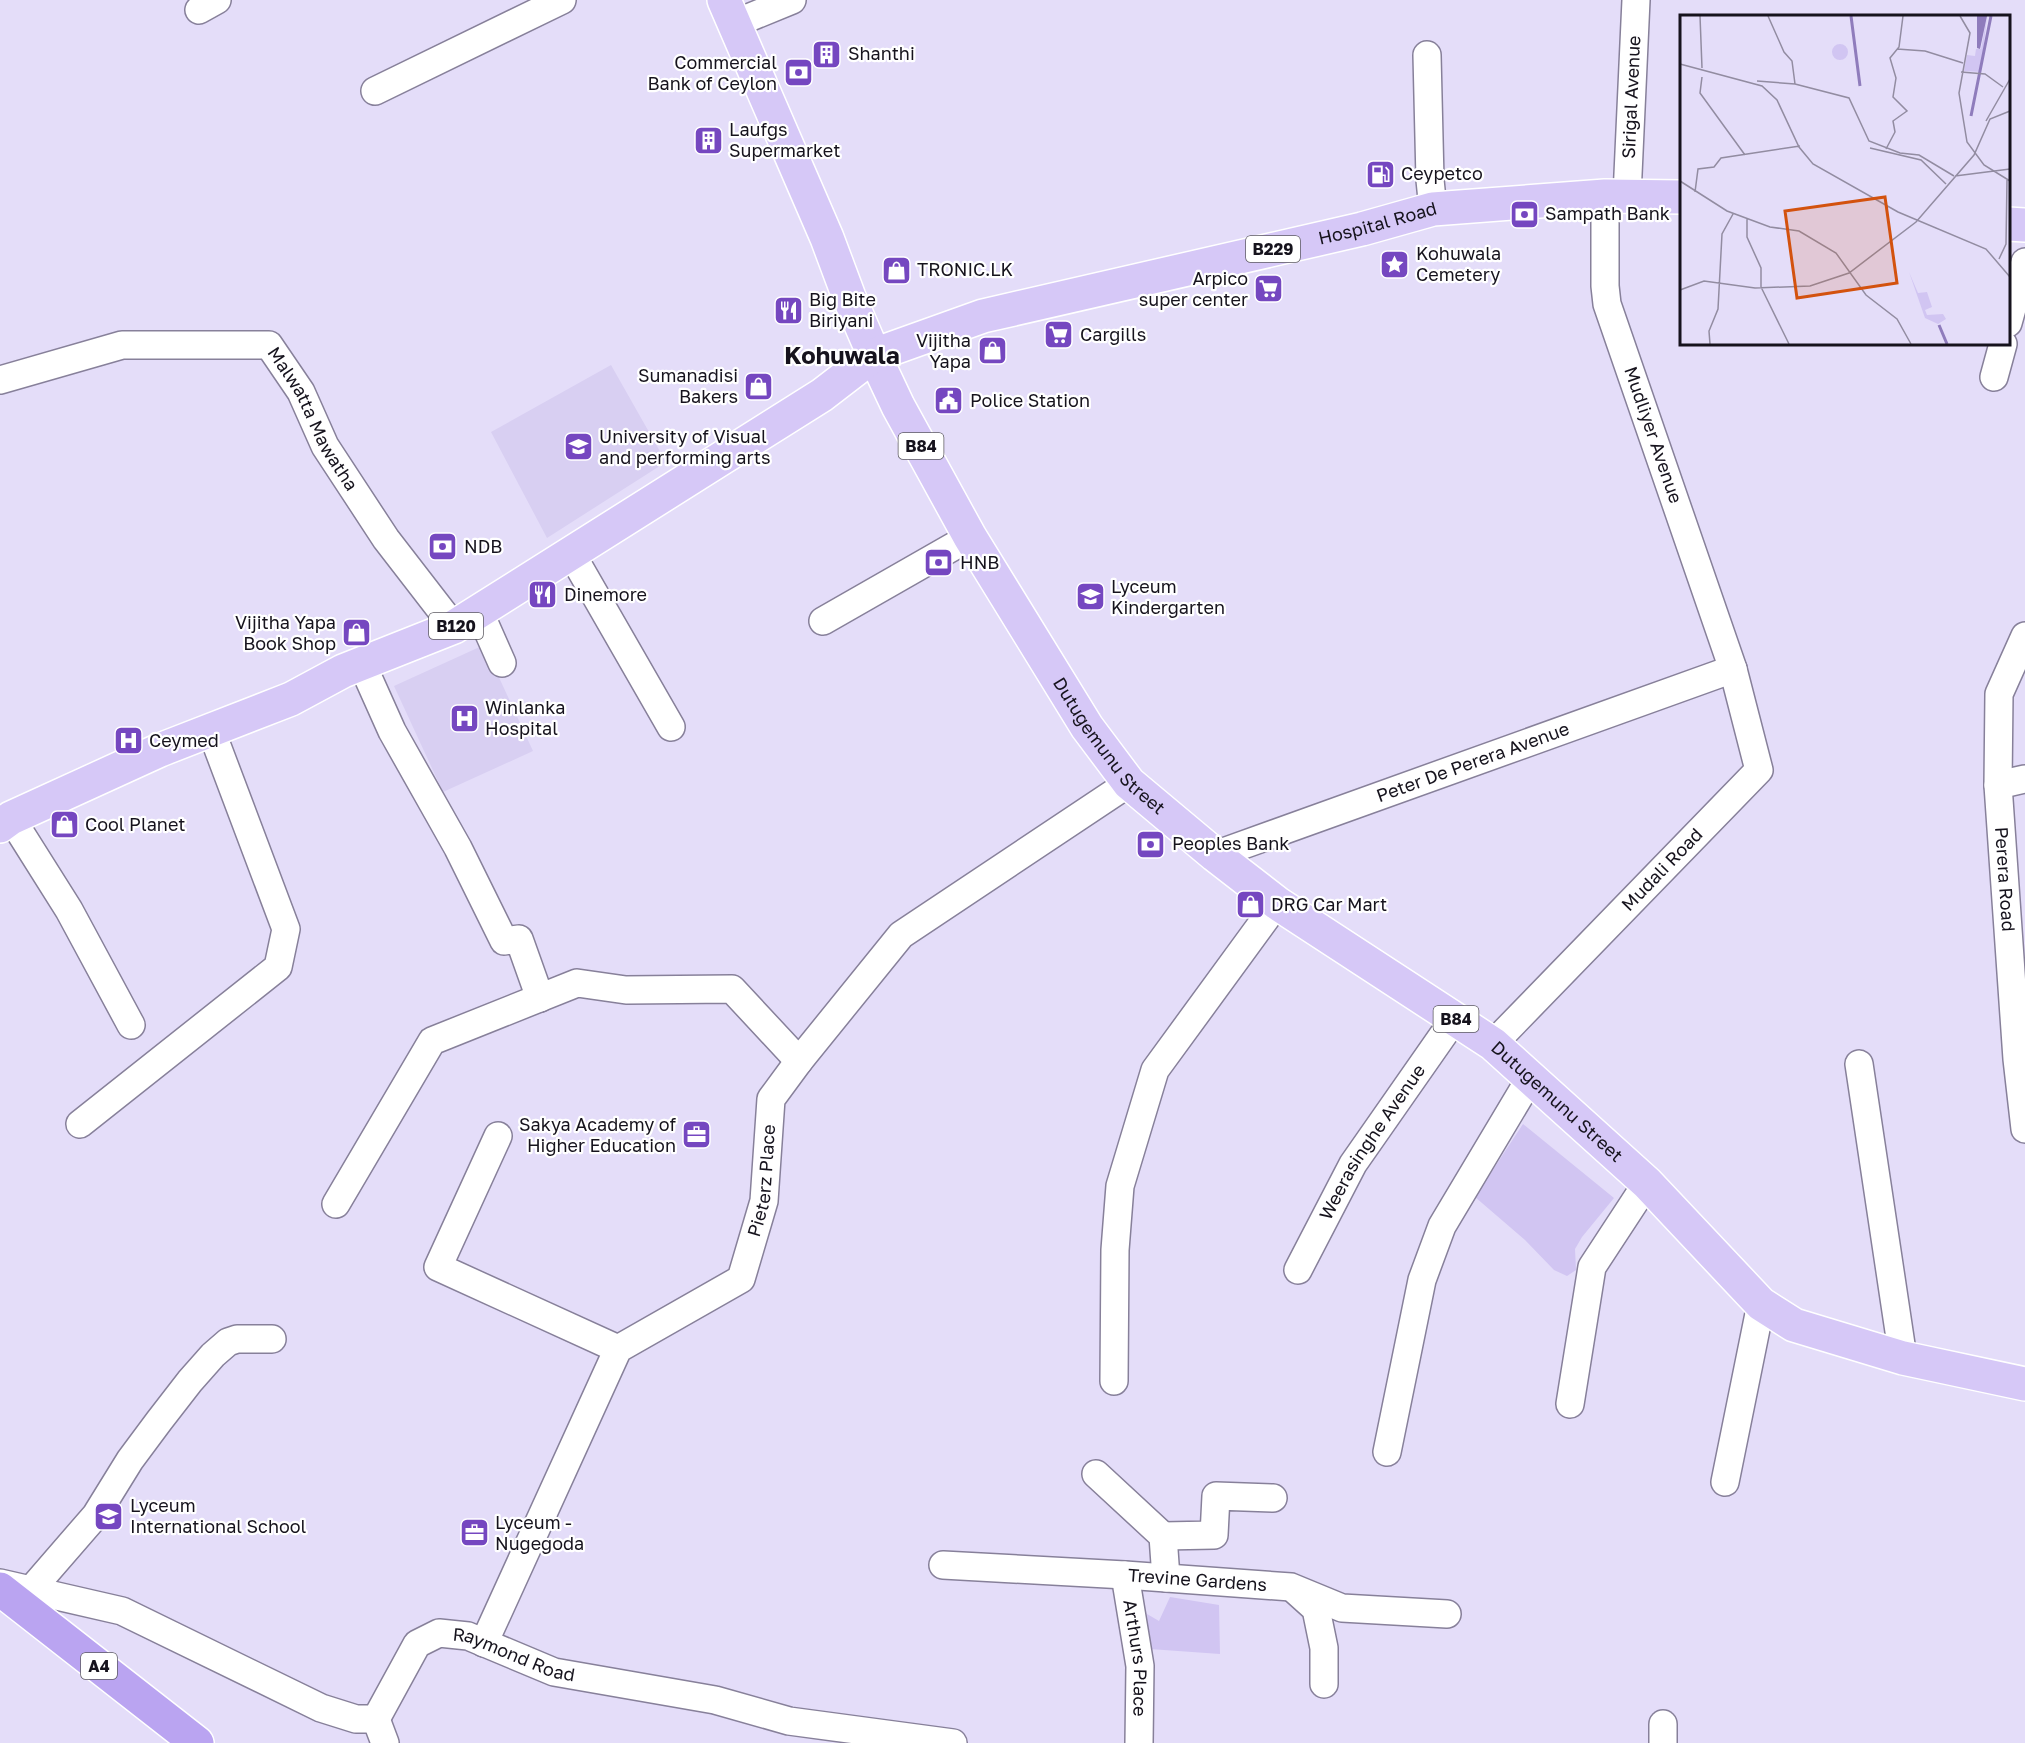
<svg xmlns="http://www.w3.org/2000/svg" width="2025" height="1743" viewBox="0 0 2025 1743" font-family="'Golos Text',sans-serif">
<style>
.built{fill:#d8cff2}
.green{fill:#d1c5f2}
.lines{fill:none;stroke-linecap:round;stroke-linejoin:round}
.minor-casing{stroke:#87809a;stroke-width:30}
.major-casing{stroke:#fff;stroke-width:36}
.highway-casing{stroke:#fff;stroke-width:36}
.minor{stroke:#fff;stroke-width:27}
.major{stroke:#d6c8f7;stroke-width:33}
.highway{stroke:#baa4f1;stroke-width:33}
.labels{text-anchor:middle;stroke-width:4.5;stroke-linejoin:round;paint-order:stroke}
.shield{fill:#fff;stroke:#5c5a61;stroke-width:1.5}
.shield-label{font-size:16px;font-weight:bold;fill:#16131d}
.poi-label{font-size:18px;fill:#16131d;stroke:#fff;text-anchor:start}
.street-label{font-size:18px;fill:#16131d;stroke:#fff}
.district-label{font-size:24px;font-weight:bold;fill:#16131d;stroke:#fff}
.inset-river{fill:none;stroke:#8f7cbc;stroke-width:3}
.inset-road{fill:none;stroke:#928ca1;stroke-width:1.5}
.view{fill:#d3520e;fill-opacity:0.15;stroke:#d3520e;stroke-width:3}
.inset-edge{fill:none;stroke:#16131d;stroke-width:3}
</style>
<rect width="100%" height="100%" fill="#e4ddf9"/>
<!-- built -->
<path class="built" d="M 611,365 L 666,462 L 547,538 L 491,432 Z
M 484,645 L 533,751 L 443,792 L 394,686 Z"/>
<!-- green -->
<path class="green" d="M 1523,1124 L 1614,1198 L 1582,1237 L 1575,1249 L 1576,1270 L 1567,1276 L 1554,1270 L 1525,1240 L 1475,1197 Z
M 1170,1597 L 1219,1605 L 1220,1654 L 1150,1649 L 1147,1614 L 1159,1621 Z"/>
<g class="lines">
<defs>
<g id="minor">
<path d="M 199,10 L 217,0"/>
<path d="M 736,23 L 792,0"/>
<path d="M 1427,55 L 1430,180 L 1433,209"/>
<path d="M 375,91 L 562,0"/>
<path id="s1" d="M 1627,196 L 1636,0"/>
<path d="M 2008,323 L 2025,262"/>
<path d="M 1994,377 L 2003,344"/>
<path id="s2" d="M 0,380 L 122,345 L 269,345 L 301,392 L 325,446 L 386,539 L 454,627"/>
<path d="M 571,553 L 671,727"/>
<path d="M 479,611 L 502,663"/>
<path d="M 823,621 L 970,537"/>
<path id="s3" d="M 2025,636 L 1999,694 L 1998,785 L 2017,1059 L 2025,1129"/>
<path d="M 362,664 L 392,731 L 458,848 L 504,941 L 519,939 L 540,998"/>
<path d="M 1998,785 L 2025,779"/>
<path d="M 11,818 L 69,910 L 131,1025"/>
<path id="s4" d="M 1215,855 L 1733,669"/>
<path id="s5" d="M 1493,1044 L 1759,770 L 1733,669 L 1607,304 L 1605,286 L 1605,196"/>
<path d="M 1859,1064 L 1903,1358"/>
<path d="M 80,1124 L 278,967 L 286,929 L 211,730"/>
<path d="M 498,1136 L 438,1267 L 618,1349"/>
<path d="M 336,1204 L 432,1041 L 577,983 L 626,990 L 732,989 L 799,1061"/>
<path id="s6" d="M 1298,1270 L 1353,1164 L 1455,1018"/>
<path d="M 1114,1381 L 1115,1250 L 1120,1186 L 1155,1070 L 1277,903"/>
<path d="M 1570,1404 L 1592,1267 L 1647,1183"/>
<path d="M 1387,1452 L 1422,1280 L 1442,1226 L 1531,1077"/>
<path d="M 1096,1474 L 1163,1536 L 1166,1578"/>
<path d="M 1725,1482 L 1761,1304"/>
<path d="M 1163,1536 L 1214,1535 L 1216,1496 L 1273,1498"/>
<path id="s7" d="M 943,1565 L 1125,1575 L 1291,1587 L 1342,1608 L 1447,1614"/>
<path id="s8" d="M 1125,1575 L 1140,1666 L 1139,1743"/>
<path id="s9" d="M 0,1583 L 122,1611 L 321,1708 L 356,1719 L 376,1719 L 417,1644 L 439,1633 L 468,1636 L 554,1672 L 715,1700 L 789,1721 L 953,1743"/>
<path d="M 31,1590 L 96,1515 L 130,1460 L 159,1421 L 190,1381 L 213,1355 L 228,1342 L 237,1339 L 272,1339"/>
<path d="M 1296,1591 L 1316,1609 L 1324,1648 L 1324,1684"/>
<path id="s10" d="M 484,1643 L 618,1349 L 741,1279 L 764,1201 L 771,1099 L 799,1061 L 901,935 L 1129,783"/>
<path d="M 376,1719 L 385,1743"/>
<path d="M 1663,1743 L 1663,1724"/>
</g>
<g id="major">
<path id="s11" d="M 724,0 L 827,238 L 849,297 L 874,355 L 898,406 L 970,537 L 1087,727 L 1129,783 L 1215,855 L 1277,903 L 1493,1044 L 1647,1183 L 1761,1304 L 1794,1325 L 1903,1358 L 2025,1384"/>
<path d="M 2008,224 L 2025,225"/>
<path id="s12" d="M 0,826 L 11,818 L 160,750 L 291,699 L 343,671 L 454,627 L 822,395 L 874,355 L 983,316 L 1362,229 L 1433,209 L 1605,196 L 1682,197"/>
</g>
<path id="highway" d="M 0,1589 L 197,1743"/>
</defs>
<!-- minor casing -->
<use href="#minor" class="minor-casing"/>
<!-- major casing -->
<use href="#major" class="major-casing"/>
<!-- highway casing -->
<use href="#highway" class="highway-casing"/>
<!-- minor -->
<use href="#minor" class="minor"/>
<!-- major -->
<use href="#major" class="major"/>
<!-- highway -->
<use href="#highway" class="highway"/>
</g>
<!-- icons -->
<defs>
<symbol id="building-square" viewBox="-11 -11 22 22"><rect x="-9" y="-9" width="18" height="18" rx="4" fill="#7547c0" stroke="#fff"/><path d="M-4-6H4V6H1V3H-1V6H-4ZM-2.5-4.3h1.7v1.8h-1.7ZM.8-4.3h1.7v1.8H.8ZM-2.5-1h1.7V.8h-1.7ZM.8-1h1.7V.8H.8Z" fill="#fff"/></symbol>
<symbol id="bank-square" viewBox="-11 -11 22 22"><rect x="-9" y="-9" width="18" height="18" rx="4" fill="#7547c0" stroke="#fff"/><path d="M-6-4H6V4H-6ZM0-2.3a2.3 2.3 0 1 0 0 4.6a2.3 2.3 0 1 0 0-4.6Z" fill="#fff"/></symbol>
<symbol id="fuel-square" viewBox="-11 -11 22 22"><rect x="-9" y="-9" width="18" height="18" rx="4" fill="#7547c0" stroke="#fff"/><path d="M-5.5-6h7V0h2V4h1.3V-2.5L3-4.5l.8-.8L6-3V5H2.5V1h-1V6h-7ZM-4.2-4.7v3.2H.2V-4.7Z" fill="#fff"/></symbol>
<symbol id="sight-square" viewBox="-11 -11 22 22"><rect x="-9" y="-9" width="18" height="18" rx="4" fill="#7547c0" stroke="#fff"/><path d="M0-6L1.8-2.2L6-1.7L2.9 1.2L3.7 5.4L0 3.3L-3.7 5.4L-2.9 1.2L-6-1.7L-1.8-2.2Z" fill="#fff"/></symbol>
<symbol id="shop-square" viewBox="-11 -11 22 22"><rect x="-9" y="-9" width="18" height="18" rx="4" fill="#7547c0" stroke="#fff"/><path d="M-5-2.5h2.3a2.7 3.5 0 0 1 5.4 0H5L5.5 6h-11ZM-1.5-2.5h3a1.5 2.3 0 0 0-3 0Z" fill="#fff"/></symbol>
<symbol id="supermarket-square" viewBox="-11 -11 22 22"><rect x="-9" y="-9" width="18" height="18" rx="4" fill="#7547c0" stroke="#fff"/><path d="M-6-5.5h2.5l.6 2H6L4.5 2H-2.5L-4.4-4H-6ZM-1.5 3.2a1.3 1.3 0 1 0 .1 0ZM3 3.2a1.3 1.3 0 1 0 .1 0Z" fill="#fff"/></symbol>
<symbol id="restaurant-square" viewBox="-11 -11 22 22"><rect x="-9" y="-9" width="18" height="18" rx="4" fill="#7547c0" stroke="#fff"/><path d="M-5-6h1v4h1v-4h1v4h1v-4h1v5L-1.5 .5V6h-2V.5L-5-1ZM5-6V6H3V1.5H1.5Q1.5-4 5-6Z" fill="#fff"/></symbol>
<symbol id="civic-square" viewBox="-11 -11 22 22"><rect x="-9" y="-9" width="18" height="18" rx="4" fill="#7547c0" stroke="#fff"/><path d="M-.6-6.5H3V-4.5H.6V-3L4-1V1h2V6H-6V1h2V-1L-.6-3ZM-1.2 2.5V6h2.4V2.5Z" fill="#fff"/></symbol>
<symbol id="university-square" viewBox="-11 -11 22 22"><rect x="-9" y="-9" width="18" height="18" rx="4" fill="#7547c0" stroke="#fff"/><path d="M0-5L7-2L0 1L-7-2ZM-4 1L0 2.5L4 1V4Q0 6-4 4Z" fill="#fff"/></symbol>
<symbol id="school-square" viewBox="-11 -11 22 22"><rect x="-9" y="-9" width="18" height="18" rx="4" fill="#7547c0" stroke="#fff"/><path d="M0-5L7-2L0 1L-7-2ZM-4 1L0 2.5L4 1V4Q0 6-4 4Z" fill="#fff"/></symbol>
<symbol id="hospital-square" viewBox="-11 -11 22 22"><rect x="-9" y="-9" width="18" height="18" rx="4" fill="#7547c0" stroke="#fff"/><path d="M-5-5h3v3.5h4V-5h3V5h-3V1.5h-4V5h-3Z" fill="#fff"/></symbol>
<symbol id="office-square" viewBox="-11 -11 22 22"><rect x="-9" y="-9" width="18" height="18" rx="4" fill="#7547c0" stroke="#fff"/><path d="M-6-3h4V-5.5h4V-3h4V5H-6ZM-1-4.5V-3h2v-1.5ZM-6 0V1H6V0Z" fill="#fff"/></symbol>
</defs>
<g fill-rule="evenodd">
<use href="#building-square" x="810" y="38" width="33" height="33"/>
<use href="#bank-square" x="782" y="56" width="33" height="33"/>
<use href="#building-square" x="692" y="124" width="33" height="33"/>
<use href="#fuel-square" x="1364" y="158" width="33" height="33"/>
<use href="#bank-square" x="1508" y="198" width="33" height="33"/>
<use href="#sight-square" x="1378" y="248" width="33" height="33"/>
<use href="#shop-square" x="880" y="254" width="33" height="33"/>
<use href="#supermarket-square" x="1252" y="272" width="33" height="33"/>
<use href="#restaurant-square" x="772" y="294" width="33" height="33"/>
<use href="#supermarket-square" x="1042" y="318" width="33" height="33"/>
<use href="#shop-square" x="976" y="334" width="33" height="33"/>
<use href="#shop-square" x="742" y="370" width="33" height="33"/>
<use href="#civic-square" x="932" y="384" width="33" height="33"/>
<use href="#university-square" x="562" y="430" width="33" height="33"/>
<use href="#bank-square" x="426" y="530" width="33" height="33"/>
<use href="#bank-square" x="922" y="546" width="33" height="33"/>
<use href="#restaurant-square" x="526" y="578" width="33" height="33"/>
<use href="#school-square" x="1074" y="580" width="33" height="33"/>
<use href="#shop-square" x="340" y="616" width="33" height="33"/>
<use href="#hospital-square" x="448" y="702" width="33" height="33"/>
<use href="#hospital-square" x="112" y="724" width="33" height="33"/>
<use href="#shop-square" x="48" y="808" width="33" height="33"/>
<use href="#bank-square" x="1134" y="828" width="33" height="33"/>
<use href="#shop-square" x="1234" y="888" width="33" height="33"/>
<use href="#office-square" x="680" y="1118" width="33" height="33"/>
<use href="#school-square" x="92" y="1500" width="33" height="33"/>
<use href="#office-square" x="458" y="1516" width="33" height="33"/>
</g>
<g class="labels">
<!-- shield labels -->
<g class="shield">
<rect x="1246" y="236" width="54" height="26" rx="4.5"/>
<rect x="898.5" y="433" width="45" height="26" rx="4.5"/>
<rect x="429" y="613" width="54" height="26" rx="4.5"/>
<rect x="1433.5" y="1006" width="45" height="26" rx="4.5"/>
<rect x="81" y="1653" width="36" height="26" rx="4.5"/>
</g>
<g class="shield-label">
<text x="1273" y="255">B229</text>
<text x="921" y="452">B84</text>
<text x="456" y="632">B120</text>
<text x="1456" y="1025">B84</text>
<text x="99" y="1672">A4</text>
</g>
<!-- poi labels -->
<g class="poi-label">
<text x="848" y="60">Shanthi</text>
<text x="777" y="69" text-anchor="end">Commercial<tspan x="777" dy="21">Bank of Ceylon</tspan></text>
<text x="729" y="136">Laufgs<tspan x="729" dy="21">Supermarket</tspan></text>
<text x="1401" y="180">Ceypetco</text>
<text x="1545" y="220">Sampath Bank</text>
<text x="1416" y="260">Kohuwala<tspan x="1416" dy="21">Cemetery</tspan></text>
<text x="917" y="276">TRONIC.LK</text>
<text x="1248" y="285" text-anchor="end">Arpico<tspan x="1248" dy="21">super center</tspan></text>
<text x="809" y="306">Big Bite<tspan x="809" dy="21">Biriyani</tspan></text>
<text x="1080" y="341">Cargills</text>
<text x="971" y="347" text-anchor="end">Vijitha<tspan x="971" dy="21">Yapa</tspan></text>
<text x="738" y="382" text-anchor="end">Sumanadisi<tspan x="738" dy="21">Bakers</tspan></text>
<text x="970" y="407">Police Station</text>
<text x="599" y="443">University of Visual<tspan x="599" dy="21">and performing arts</tspan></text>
<text x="464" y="553">NDB</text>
<text x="960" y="569">HNB</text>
<text x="1111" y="593">Lyceum<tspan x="1111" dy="21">Kindergarten</tspan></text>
<text x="564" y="601">Dinemore</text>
<text x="336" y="629" text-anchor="end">Vijitha Yapa<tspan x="336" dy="21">Book Shop</tspan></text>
<text x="485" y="714">Winlanka<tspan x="485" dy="21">Hospital</tspan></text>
<text x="149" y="747">Ceymed</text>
<text x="85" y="831">Cool Planet</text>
<text x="1172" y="850">Peoples Bank</text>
<text x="1271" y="911">DRG Car Mart</text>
<text x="676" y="1131" text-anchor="end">Sakya Academy of<tspan x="676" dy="21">Higher Education</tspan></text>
<text x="130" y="1512">Lyceum<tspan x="130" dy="21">International School</tspan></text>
<text x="495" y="1529">Lyceum -<tspan x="495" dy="21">Nugegoda</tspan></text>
</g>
<!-- street labels -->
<g class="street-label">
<text dy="6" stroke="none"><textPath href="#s1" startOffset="99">Sirigal Avenue</textPath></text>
<text dy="6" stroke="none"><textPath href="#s12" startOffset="1518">Hospital Road</textPath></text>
<text dy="6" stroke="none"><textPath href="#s2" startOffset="360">Malwatta Mawatha</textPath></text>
<text transform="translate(1653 435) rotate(71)" y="6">Mudliyer Avenue</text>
<text dy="6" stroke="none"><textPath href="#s11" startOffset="843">Dutugemunu Street</textPath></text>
<text dy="6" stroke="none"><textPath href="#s4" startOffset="274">Peter De Perera Avenue</textPath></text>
<text dy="6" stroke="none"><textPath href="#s5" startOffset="243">Mudali Road</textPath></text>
<text dy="6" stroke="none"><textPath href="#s3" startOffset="249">Perera Road</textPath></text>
<text dy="6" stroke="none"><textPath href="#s11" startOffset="1419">Dutugemunu Street</textPath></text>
<text dy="6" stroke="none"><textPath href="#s6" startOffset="148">Weerasinghe Avenue</textPath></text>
<text dy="6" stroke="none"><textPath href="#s10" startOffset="566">Pieterz Place</textPath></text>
<text dy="6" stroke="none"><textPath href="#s7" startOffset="255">Trevine Gardens</textPath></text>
<text dy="6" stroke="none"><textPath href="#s9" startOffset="592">Raymond Road</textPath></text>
<text dy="6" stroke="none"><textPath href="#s8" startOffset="84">Arthurs Place</textPath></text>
</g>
<!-- district labels -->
<g class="district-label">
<text x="842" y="364">Kohuwala</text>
</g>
</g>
<!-- overview -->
<g transform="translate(1680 15)">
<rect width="330" height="330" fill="#e4ddf9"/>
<path d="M 307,1 L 301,57 L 284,56 L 287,40 L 295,41 L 296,34 L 301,34 ZM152 37a8 8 0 1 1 16 0a8 8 0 1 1-16 0ZM 229,257 L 238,278 L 247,277 L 252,292 L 245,295 L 247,300 L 263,299 L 266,304 L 258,309 L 245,303 Z" fill="#d1c5f2"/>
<path d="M 297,1 L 307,1 L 300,34 L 297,33 Z" fill="#8f7cbc"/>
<path class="inset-river" d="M 171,1 L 180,71M 291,101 L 311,1M 259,310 L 267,329"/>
<path class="inset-road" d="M 20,1 L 22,53M 88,1 L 104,37 L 112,46 L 115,69M 280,1 L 290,18 L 279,78 L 287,127 L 304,150 L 330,166M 217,34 L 245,36 L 283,48M 0,49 L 82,71 L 97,85 L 119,132 L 133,149 L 218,197 L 306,234 L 330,262M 281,57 L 305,59 L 323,72M 22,62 L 20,78 L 65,140M 77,66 L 115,69 L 169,83 L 189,126 L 220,138 L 239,140 L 274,161M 306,106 L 330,64M 190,133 L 241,145 L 266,169M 206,134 L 215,117 L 213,106 L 227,96 L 213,82 L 216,63 L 210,43 L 219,32 L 223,1M 275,161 L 330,154M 0,166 L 47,196 L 90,212 L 119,216 L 156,238 L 186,280 L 217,304 L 231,329M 15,177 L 18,154 L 34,152 L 41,143 L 120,131M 67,204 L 67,222 L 81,253 L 81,272M 319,244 L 326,229 L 327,165M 81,272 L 109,329M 0,275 L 24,266 L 75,273 L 130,271 L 169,258 L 236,207 L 294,140 L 310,104 L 330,96M 30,329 L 29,316 L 38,294 L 42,219 L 53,199"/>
<path class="view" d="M 205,182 L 217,268 L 117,283 L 105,196 Z"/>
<rect width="330" height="330" class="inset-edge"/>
</g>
</svg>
